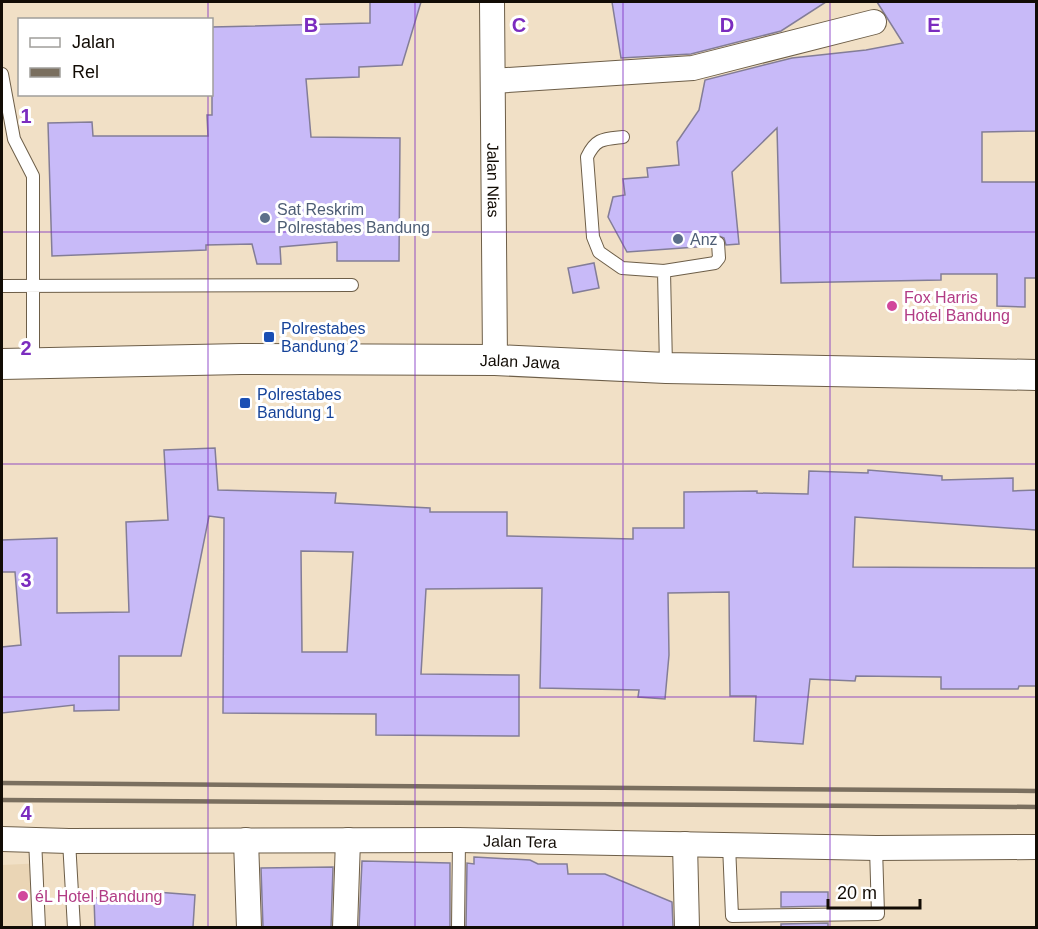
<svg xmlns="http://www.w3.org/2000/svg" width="1038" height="929" viewBox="0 0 1038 929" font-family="Helvetica,sans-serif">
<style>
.built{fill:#ead5b5}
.building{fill:#c8baf8;stroke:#837d97;stroke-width:1.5;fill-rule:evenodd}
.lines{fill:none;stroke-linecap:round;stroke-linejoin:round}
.service-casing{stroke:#6d5e48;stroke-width:14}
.minor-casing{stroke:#6d5e48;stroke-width:26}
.tertiary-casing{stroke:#6d5e48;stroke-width:32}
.service{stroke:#fff;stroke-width:12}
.minor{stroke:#fff;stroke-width:24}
.tertiary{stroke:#fff;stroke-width:30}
.rail{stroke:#7a6f5f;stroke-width:4.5}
.grid{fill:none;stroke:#7b2cbf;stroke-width:1.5;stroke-opacity:0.55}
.service-dot{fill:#5c6f8a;stroke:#fff;stroke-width:2}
.hotel-dot{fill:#d1479c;stroke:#fff;stroke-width:2}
.transit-dot{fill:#1a4fb4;stroke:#fff;stroke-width:2}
.labels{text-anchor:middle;stroke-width:6;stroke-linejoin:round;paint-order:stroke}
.street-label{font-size:16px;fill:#120c05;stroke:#fff}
.service-label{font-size:16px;fill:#4e5e75;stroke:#fff;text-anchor:start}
.hotel-label{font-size:16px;fill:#b23c85;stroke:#fff;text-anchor:start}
.transit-label{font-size:16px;fill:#164399;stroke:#fff;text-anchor:start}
.grid-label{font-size:20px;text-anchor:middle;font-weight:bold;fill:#7b2cbf;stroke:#fff;stroke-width:6;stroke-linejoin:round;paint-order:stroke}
</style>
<rect width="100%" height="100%" fill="#f1e0c6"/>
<!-- built -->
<path class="built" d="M 44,863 L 44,927 L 2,927 L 2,865 Z"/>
<!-- building -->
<path class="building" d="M 370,2 L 421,2 L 402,65 L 359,67 L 359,77 L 306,79 L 311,137 L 400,138 L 399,261 L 337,261 L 337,242 L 280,247 L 281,264 L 257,264 L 252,244 L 206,245 L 206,250 L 52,256 L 48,123 L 92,122 L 93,136 L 208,136 L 207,115 L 212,115 L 212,27 L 370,23 Z
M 612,2 L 826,2 L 781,31 L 691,54 L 621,58 Z
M 877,2 L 1036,2 L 1036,131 L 982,132 L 982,182 L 1036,182 L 1036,278 L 1025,278 L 1025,307 L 997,306 L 997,274 L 941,274 L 941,280 L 781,283 L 777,128 L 732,172 L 739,244 L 726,245 L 724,238 L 717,235 L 711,239 L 710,246 L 627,252 L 608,217 L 613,197 L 625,195 L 623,179 L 648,177 L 647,168 L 679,165 L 677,142 L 699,110 L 705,80 L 792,58 L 866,50 L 903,43 Z
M 594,263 L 599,288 L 573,293 L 568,268 Z
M 215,448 L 218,490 L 336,493 L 335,503 L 430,508 L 430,512 L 507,512 L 507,536 L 633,539 L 633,528 L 684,528 L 684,492 L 757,491 L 757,493 L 808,494 L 809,471 L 868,473 L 868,470 L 942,476 L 942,480 L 1013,478 L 1013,491 L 1036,490 L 1036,530 L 855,517 L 853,567 L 1036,568 L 1036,686 L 1019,686 L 1018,689 L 941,689 L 941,677 L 856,676 L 855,681 L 810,679 L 803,744 L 754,741 L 756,696 L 730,696 L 729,592 L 668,593 L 669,655 L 665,699 L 638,697 L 639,690 L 540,688 L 542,588 L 426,589 L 421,674 L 519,675 L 519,736 L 376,735 L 376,714 L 223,713 L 224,518 L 209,516 L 181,656 L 119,656 L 119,710 L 74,711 L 74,705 L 2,713 L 2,647 L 21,645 L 15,572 L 2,572 L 2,540 L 57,538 L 57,613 L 129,612 L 126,522 L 168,520 L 164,450 ZM 301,551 L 353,552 L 347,652 L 302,652 Z
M 474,857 L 530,860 L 538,864 L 567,864 L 568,874 L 605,874 L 672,902 L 673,927 L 466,927 L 467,863 L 474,864 Z
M 362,861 L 450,863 L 450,927 L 359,927 Z
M 333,867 L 331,927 L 263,927 L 261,868 Z
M 156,892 L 195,895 L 193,927 L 95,927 L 94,898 L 156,896 Z
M 781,892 L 828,892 L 828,906 L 781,907 Z
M 828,923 L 828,927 L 781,927 L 781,924 Z"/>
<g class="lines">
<defs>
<path id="service" d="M 2,74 L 14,139 L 33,176 L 33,363
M 623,137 C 604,139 596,138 587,157 L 593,237 L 599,252 L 622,268 L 664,271 L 715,263 L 719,258 L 718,243
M 664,271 L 666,367
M 2,286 L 352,285
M 35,839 L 39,928
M 69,841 L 74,928
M 729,845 L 732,916 L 878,914 L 876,848
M 458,928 L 459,840"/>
<g id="minor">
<path id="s1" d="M 492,2 L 495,360"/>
<path d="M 493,81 L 693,68 L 874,22"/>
<path id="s2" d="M 2,839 L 69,841 L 459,840 L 876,848 L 1036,847"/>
<path d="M 246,840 L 249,928"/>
<path d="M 685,844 L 687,928"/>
<path d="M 345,928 L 348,840"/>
</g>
<g id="tertiary">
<path id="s3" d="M 2,364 L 241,359 L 495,360 L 666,368 L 1036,375"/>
</g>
</defs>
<!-- service casing -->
<use href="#service" class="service-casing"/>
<!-- minor casing -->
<use href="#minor" class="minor-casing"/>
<!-- tertiary casing -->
<use href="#tertiary" class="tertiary-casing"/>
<!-- service -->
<use href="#service" class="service"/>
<!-- minor -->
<use href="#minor" class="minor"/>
<!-- tertiary -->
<use href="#tertiary" class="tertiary"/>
<!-- rail -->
<path class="rail" d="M 2,783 L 1036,791
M 2,800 L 1036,807"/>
</g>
<!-- grid -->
<path class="grid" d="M 208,2 L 208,20M 415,2 L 415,928M 623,2 L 623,928M 830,2 L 830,928M 208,94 L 208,928M 2,232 L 1036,232M 2,464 L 1036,464M 2,697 L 1036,697"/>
<!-- markers -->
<g class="service-dot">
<circle cx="265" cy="218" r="6"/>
<circle cx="678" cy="239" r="6"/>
</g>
<g class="hotel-dot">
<circle cx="892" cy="306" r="6"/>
<circle cx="23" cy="896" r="6"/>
</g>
<g class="transit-dot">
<rect x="263" y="331" width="12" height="12" rx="3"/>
<rect x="239" y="397" width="12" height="12" rx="3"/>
</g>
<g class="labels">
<!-- street labels -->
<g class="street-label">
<text dy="6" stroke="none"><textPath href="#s1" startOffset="178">Jalan Nias</textPath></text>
<text dy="6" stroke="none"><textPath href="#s3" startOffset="518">Jalan Jawa</textPath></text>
<text dy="6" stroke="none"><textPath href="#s2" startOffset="518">Jalan Tera</textPath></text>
</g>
<!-- service labels -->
<g class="service-label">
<text x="277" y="215">Sat Reskrim<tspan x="277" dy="18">Polrestabes Bandung</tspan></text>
<text x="690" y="245">Anz</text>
</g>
<!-- hotel labels -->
<g class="hotel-label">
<text x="904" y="303">Fox Harris<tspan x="904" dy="18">Hotel Bandung</tspan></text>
<text x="35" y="902">éL Hotel Bandung</text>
</g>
<!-- transit labels -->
<g class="transit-label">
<text x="281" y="334">Polrestabes<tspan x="281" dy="18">Bandung 2</tspan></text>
<text x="257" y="400">Polrestabes<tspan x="257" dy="18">Bandung 1</tspan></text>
</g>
</g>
<g class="grid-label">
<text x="311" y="32">B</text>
<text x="519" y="32">C</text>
<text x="727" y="32">D</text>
<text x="934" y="32">E</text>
<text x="26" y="123">1</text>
<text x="26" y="355">2</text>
<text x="26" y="587">3</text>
<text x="26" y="820">4</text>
</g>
<!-- border -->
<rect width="1038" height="929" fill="none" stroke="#120c05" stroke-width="6"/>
<!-- legend -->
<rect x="18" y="18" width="195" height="78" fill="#ffffff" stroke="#a09e9b" stroke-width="1.5"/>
<rect x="30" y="38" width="30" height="9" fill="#ffffff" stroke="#a09e9b" stroke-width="1.5"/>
<text x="72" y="48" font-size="18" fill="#120c05">Jalan</text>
<rect x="30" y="68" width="30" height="9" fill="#7a6f5f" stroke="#a09e9b" stroke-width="1.5"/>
<text x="72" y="78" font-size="18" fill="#120c05">Rel</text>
<!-- scale -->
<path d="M828 899v9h92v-9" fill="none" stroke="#120c05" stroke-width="3"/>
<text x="837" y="899" font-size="18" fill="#120c05" stroke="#ffffff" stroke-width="4.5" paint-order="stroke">20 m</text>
</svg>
